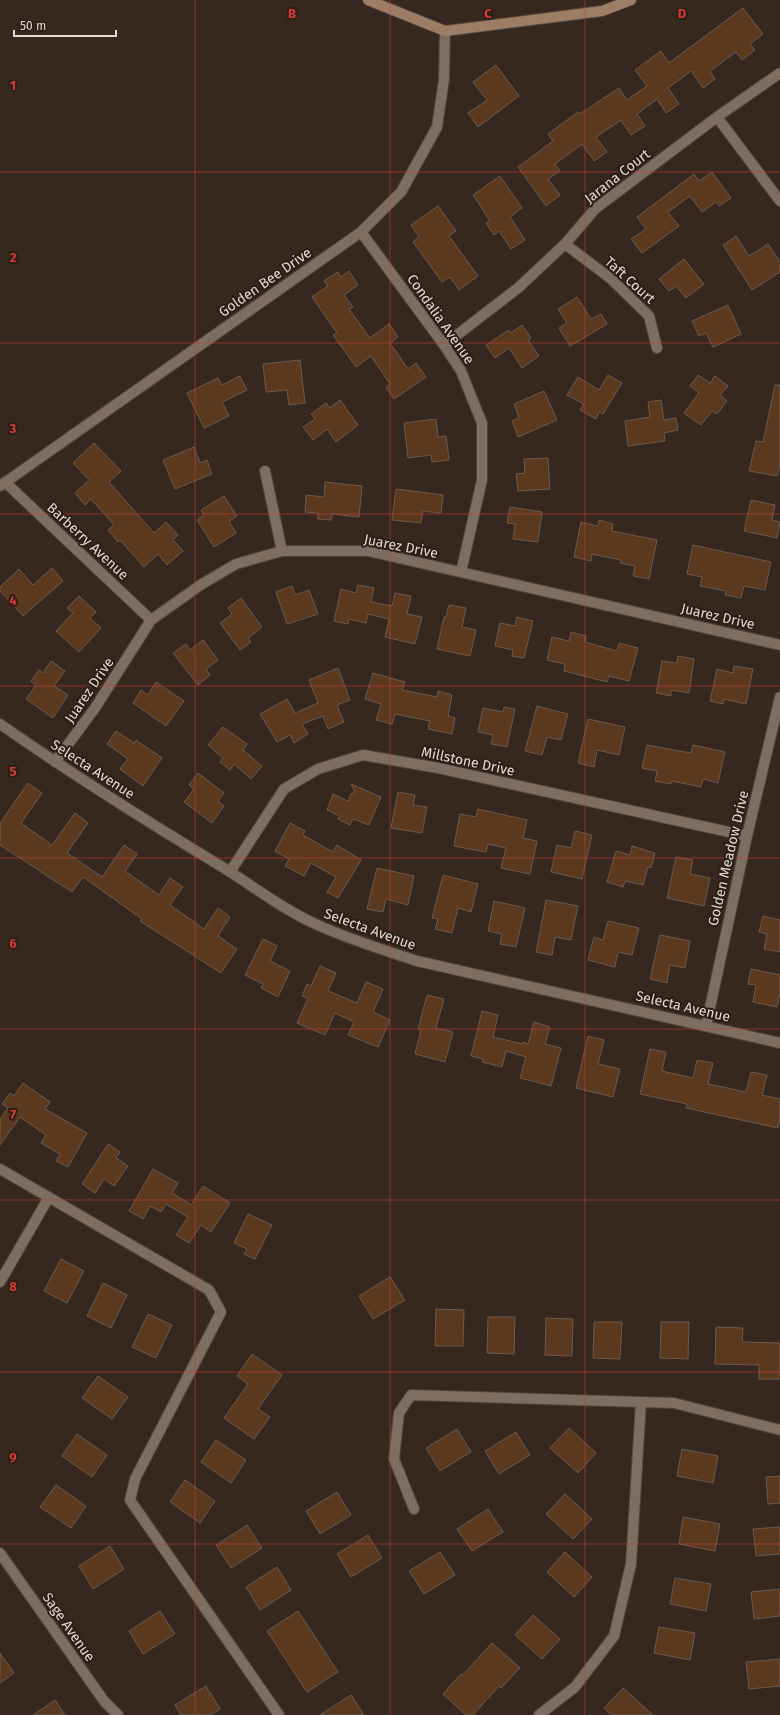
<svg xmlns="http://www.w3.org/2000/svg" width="780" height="1715" viewBox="0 0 780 1715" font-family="'Fira Sans',sans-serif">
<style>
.building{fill:#5a391f;stroke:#6a5a4e}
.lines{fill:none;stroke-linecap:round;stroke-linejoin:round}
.minor-casing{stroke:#50453c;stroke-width:12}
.secondary-casing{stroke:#50453c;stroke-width:12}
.minor{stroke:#7e6d61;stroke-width:10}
.secondary{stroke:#9c7d66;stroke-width:10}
.grid{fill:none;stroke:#d73a39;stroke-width:1;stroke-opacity:0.55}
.labels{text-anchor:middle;stroke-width:4;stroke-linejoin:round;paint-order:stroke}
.street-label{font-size:14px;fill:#e3d9d3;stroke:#2c1f14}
.grid-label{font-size:13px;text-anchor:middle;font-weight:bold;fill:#d73a39;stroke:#2c1f14;stroke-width:4;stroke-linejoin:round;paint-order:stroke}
</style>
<rect width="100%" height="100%" fill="#36281e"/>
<!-- building -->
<path class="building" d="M 743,8 L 763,34 L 750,44 L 755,50 L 742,60 L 736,52 L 710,71 L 715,79 L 703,88 L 691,71 L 668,88 L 679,104 L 666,113 L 657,99 L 637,114 L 645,126 L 631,135 L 621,120 L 596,137 L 607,152 L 594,161 L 582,144 L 555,164 L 560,171 L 548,179 L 560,195 L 546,206 L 518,167 L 553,141 L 548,134 L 578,112 L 580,114 L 619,88 L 627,100 L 647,86 L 635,70 L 661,51 L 669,63 Z
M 496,65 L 519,96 L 478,127 L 468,113 L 487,100 L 473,82 Z
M 712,172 L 731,198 L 719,206 L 716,202 L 702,212 L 690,196 L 668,212 L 679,226 L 642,253 L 631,239 L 646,229 L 637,217 L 694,174 L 699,181 Z
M 500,176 L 522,208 L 510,217 L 525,240 L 511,249 L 499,231 L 494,235 L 486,223 L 490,221 L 473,195 Z
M 438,206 L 456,231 L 449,236 L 478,276 L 459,290 L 450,277 L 442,282 L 413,242 L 419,237 L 411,225 Z
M 736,236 L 749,256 L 768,244 L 780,262 L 780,272 L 752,290 L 723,245 Z
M 684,259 L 704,284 L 686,298 L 676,286 L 669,291 L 659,279 Z
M 349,271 L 358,285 L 344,295 L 353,307 L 349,309 L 370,338 L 389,324 L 398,337 L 390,343 L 408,369 L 416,363 L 426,377 L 394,399 L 386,387 L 390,384 L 371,356 L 356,367 L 333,335 L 337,333 L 312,297 L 328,286 L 324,281 L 338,272 L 341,277 Z
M 577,297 L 591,319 L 601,314 L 607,324 L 570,346 L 559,328 L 567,323 L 558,309 Z
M 728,305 L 741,334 L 713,347 L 706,333 L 699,336 L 692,321 Z
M 522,325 L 531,338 L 528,340 L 539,356 L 522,368 L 509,348 L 495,358 L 486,345 L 509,330 L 511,333 Z
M 300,360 L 305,403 L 289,405 L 287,390 L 266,392 L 263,364 Z
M 608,375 L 622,383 L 603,414 L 599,412 L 596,419 L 580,410 L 584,404 L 567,395 L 578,377 L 599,390 Z
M 698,375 L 710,383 L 715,376 L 728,386 L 720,395 L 727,401 L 717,414 L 712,411 L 701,425 L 684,413 L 699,393 L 690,386 Z
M 240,376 L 247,390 L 222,402 L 229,416 L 204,428 L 187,393 L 218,378 L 222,385 Z
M 775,385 L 780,385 L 780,464 L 777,476 L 749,471 L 756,441 L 763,442 Z
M 544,391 L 557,420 L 518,437 L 512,421 L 519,418 L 514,404 Z
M 340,400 L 358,425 L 336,442 L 327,429 L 313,440 L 303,427 L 315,419 L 311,414 L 326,403 L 330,408 Z
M 661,400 L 664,420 L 676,418 L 678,430 L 664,433 L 665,441 L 628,446 L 625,421 L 650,417 L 648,402 Z
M 436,419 L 438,437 L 446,436 L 449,460 L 432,462 L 431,455 L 408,458 L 404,423 Z
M 94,443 L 121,471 L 109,482 L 154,533 L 166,522 L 178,535 L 173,540 L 183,551 L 167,565 L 158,554 L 144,567 L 120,540 L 118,542 L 108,530 L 114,525 L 91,499 L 85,505 L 75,493 L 89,480 L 73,463 Z
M 194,447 L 200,463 L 207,460 L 212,474 L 175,489 L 163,460 Z
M 548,458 L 550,489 L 518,491 L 516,474 L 525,473 L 524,459 Z
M 325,482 L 362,486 L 359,517 L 332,514 L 331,520 L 318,519 L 318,513 L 305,512 L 306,495 L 324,497 Z
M 396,489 L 443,495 L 441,513 L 423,511 L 421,523 L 392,520 Z
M 224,496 L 237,516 L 229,521 L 236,533 L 214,547 L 197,520 L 204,515 L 201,510 Z
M 751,500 L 775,505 L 772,520 L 780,522 L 777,538 L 744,531 Z
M 510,507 L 542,512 L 538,542 L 513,539 L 515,524 L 507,523 Z
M 599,520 L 613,524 L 612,531 L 657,540 L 649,579 L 633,576 L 635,566 L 620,563 L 621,560 L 592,554 L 591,561 L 574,557 L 581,522 L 598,526 Z
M 693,545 L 771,562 L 765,590 L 744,586 L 741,598 L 725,595 L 726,591 L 700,586 L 702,577 L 687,574 Z
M 52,568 L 63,581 L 23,616 L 0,591 L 0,587 L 19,569 L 33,585 Z
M 358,585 L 374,588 L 371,602 L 392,606 L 395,593 L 411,596 L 407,614 L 422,617 L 415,644 L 385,637 L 389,619 L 368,614 L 366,623 L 349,619 L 348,624 L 334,621 L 341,589 L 356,593 Z
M 292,586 L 295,595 L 309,590 L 318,614 L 287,624 L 276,592 Z
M 79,596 L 96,612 L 90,618 L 101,628 L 79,652 L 56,631 L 73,613 L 67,608 Z
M 241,598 L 262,627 L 248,638 L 251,642 L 240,650 L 220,623 L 232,614 L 228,608 Z
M 449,605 L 466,608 L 462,627 L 476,630 L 470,656 L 437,649 L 444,617 L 446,617 Z
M 517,617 L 533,621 L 524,658 L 512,656 L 513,650 L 495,646 L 500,623 L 515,626 Z
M 571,632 L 586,636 L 585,642 L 617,651 L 619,643 L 638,648 L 629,681 L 609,676 L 607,682 L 564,671 L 565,664 L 547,660 L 552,637 L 569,641 Z
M 203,640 L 218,660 L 206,669 L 210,675 L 198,685 L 173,653 L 186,644 L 190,650 Z
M 678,656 L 694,659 L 689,693 L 671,690 L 671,696 L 656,693 L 662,661 L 677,663 Z
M 51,661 L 65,671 L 54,686 L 68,695 L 53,718 L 26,699 L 36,685 L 31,681 L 39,670 L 43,673 Z
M 734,666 L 753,669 L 746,704 L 724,699 L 723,704 L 710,701 L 717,669 L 733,673 Z
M 338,668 L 350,700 L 337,705 L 344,722 L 328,729 L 323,716 L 302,724 L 308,734 L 294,743 L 290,735 L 277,742 L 260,714 L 287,699 L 295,713 L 318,703 L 309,680 Z
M 373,673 L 405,682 L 402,690 L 437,697 L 438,691 L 452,695 L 448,716 L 455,718 L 452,734 L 428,729 L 430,721 L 395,714 L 392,724 L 376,720 L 381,704 L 365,699 Z
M 156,682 L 184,701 L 166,726 L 133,703 L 141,690 L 148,695 Z
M 537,706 L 568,714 L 561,740 L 547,737 L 542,755 L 525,751 Z
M 504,707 L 515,709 L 507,747 L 491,744 L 493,735 L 478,732 L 483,708 L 503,712 Z
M 588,719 L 625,727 L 619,755 L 597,750 L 594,767 L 578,763 Z
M 223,727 L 247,744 L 243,750 L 262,766 L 251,779 L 234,764 L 230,770 L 220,762 L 223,758 L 208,745 Z
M 116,731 L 134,743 L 136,740 L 162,758 L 143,786 L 120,769 L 128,759 L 107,744 Z
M 647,745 L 691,753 L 693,745 L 725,752 L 718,783 L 703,779 L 701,787 L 672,781 L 671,784 L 655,781 L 657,771 L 642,768 Z
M 198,773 L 224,793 L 218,801 L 224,806 L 212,823 L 184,802 L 194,789 L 189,785 Z
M 28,783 L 42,793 L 21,823 L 52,845 L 75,813 L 88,823 L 67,853 L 102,877 L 124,845 L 137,854 L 125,871 L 159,895 L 170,878 L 183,887 L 170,905 L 204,929 L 218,908 L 230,917 L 218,936 L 237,949 L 221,973 L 140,921 L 142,919 L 83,877 L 72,892 L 0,845 L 0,823 Z
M 351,784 L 381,797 L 369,825 L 353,819 L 350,825 L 338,819 L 340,816 L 327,810 L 333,794 L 348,801 L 351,794 L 355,792 Z
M 398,792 L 415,795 L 413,805 L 427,807 L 422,833 L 391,828 Z
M 478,809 L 527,820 L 523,838 L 537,841 L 530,874 L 501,868 L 506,848 L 488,844 L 486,852 L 454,846 L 460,814 L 476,817 Z
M 290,823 L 305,831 L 303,835 L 333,852 L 337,845 L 361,860 L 338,898 L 327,892 L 336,877 L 311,863 L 304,876 L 285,866 L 289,859 L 275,851 Z
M 575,831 L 592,835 L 582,879 L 551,872 L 557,845 L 571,848 Z
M 632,846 L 655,853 L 651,868 L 648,867 L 643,885 L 625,881 L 623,887 L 607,882 L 616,851 L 630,855 Z
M 676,857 L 693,860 L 690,874 L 710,878 L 704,906 L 667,898 Z
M 377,868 L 414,876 L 408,905 L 386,899 L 383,912 L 367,909 Z
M 443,875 L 478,884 L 471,912 L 458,908 L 452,933 L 435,929 L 438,919 L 432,918 Z
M 546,900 L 578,906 L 571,940 L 555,937 L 552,955 L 536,952 Z
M 494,901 L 525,908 L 516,947 L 500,944 L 502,934 L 488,931 Z
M 763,916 L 780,920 L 780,952 L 764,949 L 767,934 L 759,932 Z
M 608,921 L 639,928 L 632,955 L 618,952 L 615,967 L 588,960 L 594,937 L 603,940 Z
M 660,935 L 690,941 L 685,968 L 670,965 L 667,983 L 650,979 Z
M 263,939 L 277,946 L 270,961 L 290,971 L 278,997 L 261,988 L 263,984 L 245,975 Z
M 320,966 L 336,973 L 328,991 L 357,1003 L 366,982 L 383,989 L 373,1012 L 390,1020 L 378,1047 L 348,1035 L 354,1022 L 335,1013 L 325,1035 L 297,1023 L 308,998 L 302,996 L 307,984 L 311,986 Z
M 751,969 L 780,975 L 780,993 L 777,1007 L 753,1002 L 756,985 L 748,984 Z
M 427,995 L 444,999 L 436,1028 L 453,1032 L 445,1062 L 415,1054 L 421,1030 L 418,1029 Z
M 482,1011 L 498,1015 L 493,1037 L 523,1044 L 524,1042 L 528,1044 L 534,1022 L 550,1027 L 545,1044 L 561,1048 L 551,1086 L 520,1078 L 526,1057 L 506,1051 L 502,1067 L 482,1062 L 483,1059 L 471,1056 Z
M 588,1036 L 604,1040 L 598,1064 L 620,1069 L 613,1097 L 576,1088 Z
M 650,1049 L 666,1052 L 662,1071 L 693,1078 L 697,1060 L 713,1063 L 708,1084 L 746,1092 L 751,1072 L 767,1075 L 762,1095 L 780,1099 L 780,1117 L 778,1128 L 686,1108 L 687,1104 L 640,1094 Z
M 23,1083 L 50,1102 L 45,1109 L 87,1133 L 68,1167 L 56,1161 L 60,1154 L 41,1143 L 46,1135 L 20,1117 L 0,1145 L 0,1119 L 8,1108 L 2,1104 L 10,1093 L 14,1096 Z
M 108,1144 L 120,1152 L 116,1158 L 128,1166 L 114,1186 L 104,1179 L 95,1193 L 82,1184 Z
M 153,1169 L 178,1183 L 172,1193 L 191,1205 L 203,1186 L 230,1203 L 211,1232 L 201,1225 L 189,1243 L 176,1235 L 188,1217 L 166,1204 L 161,1212 L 150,1206 L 143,1219 L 129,1211 Z
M 248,1214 L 272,1225 L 255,1259 L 244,1254 L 247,1249 L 234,1243 Z
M 61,1259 L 84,1271 L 67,1303 L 44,1291 Z
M 390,1277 L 405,1300 L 373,1319 L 359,1296 Z
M 103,1283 L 127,1295 L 111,1328 L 87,1316 Z
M 436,1309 L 464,1310 L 463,1346 L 435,1346 Z
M 148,1314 L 172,1325 L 156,1358 L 132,1347 Z
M 488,1317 L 515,1317 L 514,1354 L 487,1353 Z
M 546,1318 L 573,1319 L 572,1356 L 545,1355 Z
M 594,1322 L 622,1322 L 620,1359 L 593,1358 Z
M 661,1322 L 689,1322 L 688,1359 L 660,1358 Z
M 716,1327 L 743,1328 L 742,1342 L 780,1343 L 780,1379 L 759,1379 L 759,1365 L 715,1364 Z
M 252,1354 L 282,1375 L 258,1409 L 270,1417 L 254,1439 L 224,1418 L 248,1384 L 237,1376 Z
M 98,1376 L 128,1397 L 112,1419 L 82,1398 Z
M 569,1428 L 596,1453 L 578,1473 L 550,1448 Z
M 457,1429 L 471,1452 L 440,1471 L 426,1448 Z
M 516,1432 L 530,1455 L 499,1474 L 485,1451 Z
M 77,1434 L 107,1455 L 92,1477 L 62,1456 Z
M 216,1440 L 246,1460 L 231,1483 L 201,1462 Z
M 682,1449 L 718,1456 L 713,1483 L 677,1476 Z
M 780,1476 L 780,1503 L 768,1504 L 766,1477 Z
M 185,1480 L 215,1501 L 200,1523 L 170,1502 Z
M 56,1485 L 86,1506 L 71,1528 L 40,1507 Z
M 337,1492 L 351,1515 L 320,1534 L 306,1511 Z
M 565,1494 L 592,1519 L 573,1539 L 546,1514 Z
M 488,1509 L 503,1532 L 472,1551 L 457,1529 Z
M 683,1517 L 720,1524 L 715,1551 L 679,1544 Z
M 247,1525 L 262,1548 L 231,1568 L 216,1545 Z
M 780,1527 L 780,1554 L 756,1556 L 753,1529 Z
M 368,1535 L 382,1558 L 351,1577 L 337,1554 Z
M 110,1546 L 124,1569 L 93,1589 L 79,1566 Z
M 440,1552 L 455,1575 L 424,1594 L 409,1571 Z
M 565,1552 L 592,1577 L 574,1597 L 547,1572 Z
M 277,1567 L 291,1590 L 260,1610 L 246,1587 Z
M 675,1578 L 711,1584 L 706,1611 L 670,1604 Z
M 780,1589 L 780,1616 L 754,1619 L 751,1592 Z
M 160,1611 L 175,1634 L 143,1654 L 129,1631 Z
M 298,1611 L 338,1672 L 307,1692 L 267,1631 Z
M 533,1615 L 560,1639 L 542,1659 L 515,1635 Z
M 659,1627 L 695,1633 L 690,1660 L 654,1653 Z
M 492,1643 L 520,1668 L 501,1688 L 499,1686 L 473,1715 L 466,1715 L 443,1694 L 461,1674 L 463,1675 Z
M 0,1653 L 14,1673 L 0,1683 Z
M 780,1659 L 780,1686 L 749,1689 L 746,1662 Z
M 206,1686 L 220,1709 L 210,1715 L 181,1715 L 175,1705 Z
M 623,1688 L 653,1715 L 612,1715 L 604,1708 Z
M 351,1695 L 364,1715 L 320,1715 Z
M 55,1700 L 65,1715 L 33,1715 Z"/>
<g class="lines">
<defs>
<path id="minor" d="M 717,117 L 780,201
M 361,232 L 444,345 L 461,371 L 482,423 L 482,480 L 461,572
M 565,244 L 610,278 L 649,316 L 657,348
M 444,345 L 518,288 L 565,244 L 595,209 L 717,117 L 780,73
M 265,471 L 282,551
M 5,482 L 151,620
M 0,486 L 361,232 L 401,192 L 437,127 L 444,79 L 445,31
M 0,724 C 73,775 148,822 224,868 C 256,888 285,911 320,926 C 351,940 384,950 417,961 L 780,1043
M 55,762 L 95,708 L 151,620 L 202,584 L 236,564 L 282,551 L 368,551 L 780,645
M 230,872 L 284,789 L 318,769 L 363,755 L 438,768 L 747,836
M 706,1026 L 747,836 L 780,697
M 0,1169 L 209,1290 L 221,1312 L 135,1479 L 130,1500 L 279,1715
M 0,1282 L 49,1197
M 414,1509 L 394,1459 L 399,1413 L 411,1395 L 674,1403 L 780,1430
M 0,1553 L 104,1701 L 118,1715
M 539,1715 L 575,1687 L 614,1636 L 631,1564 L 641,1402"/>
<path id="secondary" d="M 368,0 L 445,31 L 602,11 L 631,0"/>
</defs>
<!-- minor casing -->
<use href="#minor" class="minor-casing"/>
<!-- secondary casing -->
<use href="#secondary" class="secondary-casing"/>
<!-- minor -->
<use href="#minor" class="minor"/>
<!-- secondary -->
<use href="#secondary" class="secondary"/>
</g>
<!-- grid -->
<path class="grid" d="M 195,0 L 195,1715M 390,0 L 390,1715M 585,0 L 585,1715M 0,172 L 780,172M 0,343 L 780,343M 0,514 L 780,514M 0,686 L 780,686M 0,858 L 780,858M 0,1029 L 780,1029M 0,1200 L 780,1200M 0,1372 L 780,1372M 0,1544 L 780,1544"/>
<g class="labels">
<!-- street labels -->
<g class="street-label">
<text transform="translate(617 176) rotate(-38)" y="5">Jarana Court</text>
<text transform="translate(630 280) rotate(42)" y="5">Taft Court</text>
<text transform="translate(265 282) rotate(-35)" y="5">Golden Bee Drive</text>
<text transform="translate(441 319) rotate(55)" y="5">Condalia Avenue</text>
<text transform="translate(88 541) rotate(43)" y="5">Barberry Avenue</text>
<text transform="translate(401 546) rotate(11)" y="5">Juarez Drive</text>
<text transform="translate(718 616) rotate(13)" y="5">Juarez Drive</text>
<text transform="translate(89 690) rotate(-56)" y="5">Juarez Drive</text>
<text transform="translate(468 761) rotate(12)" y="5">Millstone Drive</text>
<text transform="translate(93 769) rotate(33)" y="5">Selecta Avenue</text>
<text transform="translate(728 858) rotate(-77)" y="5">Golden Meadow Drive</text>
<text transform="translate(370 929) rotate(20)" y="5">Selecta Avenue</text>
<text transform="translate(683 1006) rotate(13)" y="5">Selecta Avenue</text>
<text transform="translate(69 1627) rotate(55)" y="5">Sage Avenue</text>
</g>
</g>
<g class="grid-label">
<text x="292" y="18">B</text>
<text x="488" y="18">C</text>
<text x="682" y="18">D</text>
<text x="13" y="90">1</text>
<text x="13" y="262">2</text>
<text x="13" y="433">3</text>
<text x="13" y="605">4</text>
<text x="13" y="776">5</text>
<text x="13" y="948">6</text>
<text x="13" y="1119">7</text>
<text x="13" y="1291">8</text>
<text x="13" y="1462">9</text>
</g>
<!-- scale -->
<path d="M14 30v6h102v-6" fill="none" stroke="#e3d9d3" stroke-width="2"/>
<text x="20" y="30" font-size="12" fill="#e3d9d3" stroke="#2c1f14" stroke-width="3" paint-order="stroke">50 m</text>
</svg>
